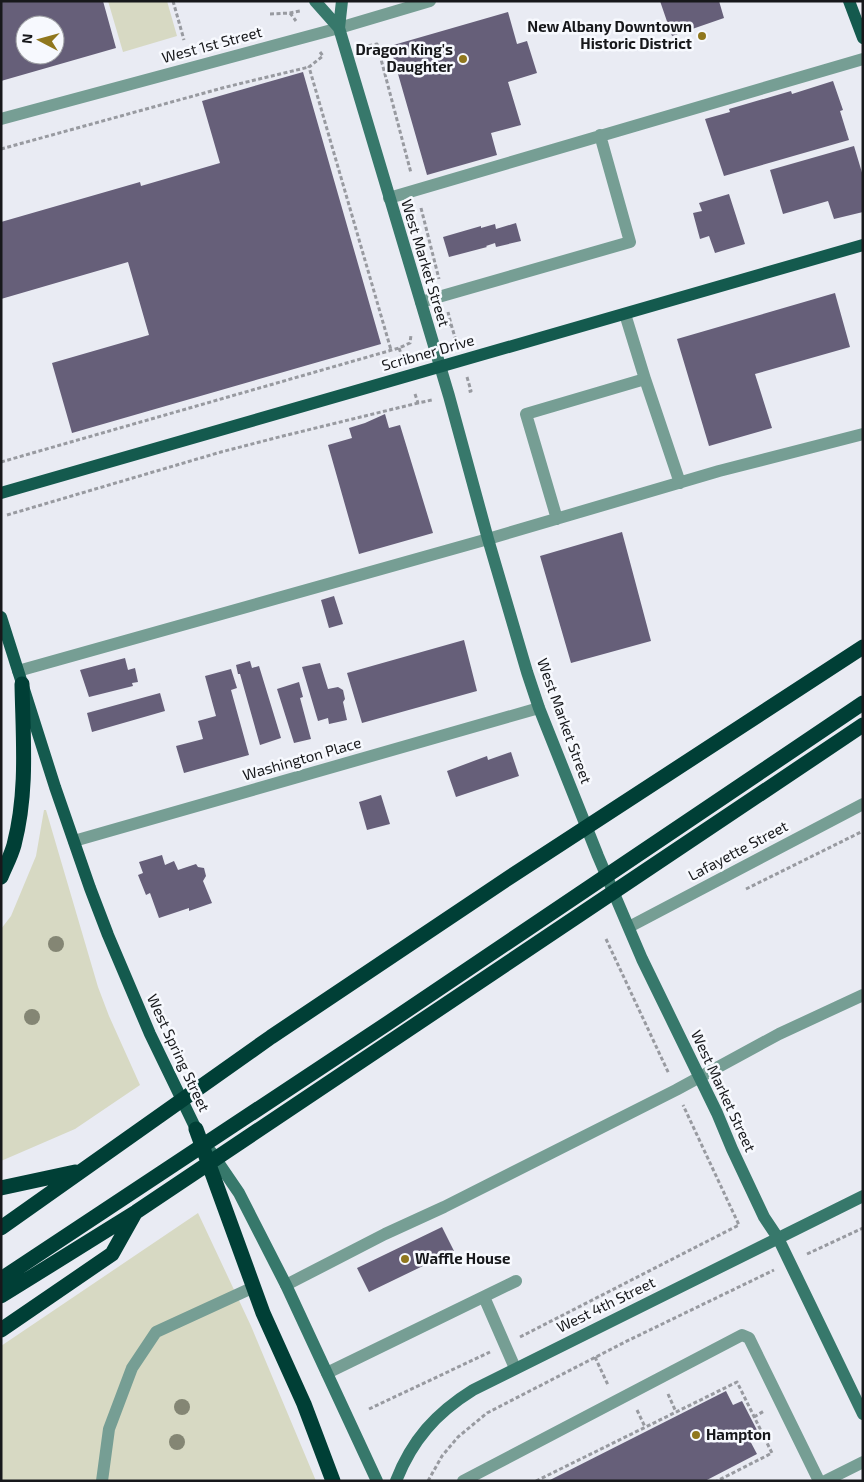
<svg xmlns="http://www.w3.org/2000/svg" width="864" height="1482" viewBox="0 0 864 1482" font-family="'Exo 2',sans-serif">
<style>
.green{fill:#d7d9c3}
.building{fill:#665f79;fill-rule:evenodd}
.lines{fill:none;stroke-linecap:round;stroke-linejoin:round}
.path{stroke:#989aa0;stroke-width:3;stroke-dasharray:4 2.5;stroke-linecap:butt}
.lane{stroke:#769e94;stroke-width:12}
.street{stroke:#769e94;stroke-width:12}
.secondary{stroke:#37786b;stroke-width:12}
.primary{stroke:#145a4e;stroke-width:12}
.highway{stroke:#003f36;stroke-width:15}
.tree{fill:#848674}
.poi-dot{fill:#90771d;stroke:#f7f9fe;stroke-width:2}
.labels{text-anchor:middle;stroke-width:5;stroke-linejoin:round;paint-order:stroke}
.poi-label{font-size:15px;font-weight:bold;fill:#17181b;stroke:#f7f9fe;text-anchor:end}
.street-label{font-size:15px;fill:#17181b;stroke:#f7f9fe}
</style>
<rect width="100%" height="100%" fill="#e9ebf3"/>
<!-- green -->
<path class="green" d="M 108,1 L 167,1 L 177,36 L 123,52 Z
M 44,810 L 46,810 L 98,987 L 109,1016 L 140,1085 L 75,1129 L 1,1161 L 1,929 L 11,916 L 36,856 Z
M 198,1213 L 251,1326 L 316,1481 L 1,1481 L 1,1346 Z"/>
<!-- building -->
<path class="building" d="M 1,1 L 103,1 L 116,48 L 1,81 ZM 25,25 L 55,25 L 55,55 L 25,55 Z
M 660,1 L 719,1 L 724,18 L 672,36 Z
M 508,12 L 517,44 L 527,41 L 537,73 L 508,82 L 521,125 L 491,133 L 497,155 L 427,175 L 390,46 Z
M 303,72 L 381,344 L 72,433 L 52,363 L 149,335 L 128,262 L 1,299 L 1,222 L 140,182 L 141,186 L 220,163 L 202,101 Z
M 833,81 L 843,110 L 840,111 L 849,140 L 724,176 L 705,119 L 730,112 L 729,109 L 791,91 L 792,94 Z
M 854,146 L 863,176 L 863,212 L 834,219 L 828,201 L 783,214 L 770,170 Z
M 729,194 L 745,244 L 715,253 L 709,236 L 700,239 L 693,213 L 702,211 L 699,203 Z
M 516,223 L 521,241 L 496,247 L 495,243 L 486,246 L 487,247 L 449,257 L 443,237 L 481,226 L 481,228 L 495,224 L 496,229 Z
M 835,293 L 850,347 L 755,374 L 772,428 L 709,446 L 677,339 Z
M 385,414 L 389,428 L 400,425 L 433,533 L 359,554 L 328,445 L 352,438 L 349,428 L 365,423 Z
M 622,532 L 651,641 L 571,663 L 540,556 Z
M 334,596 L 343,624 L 329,628 L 321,600 Z
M 464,640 L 477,691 L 362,723 L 347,673 Z
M 125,658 L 128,670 L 135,668 L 138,682 L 132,683 L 133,686 L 89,697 L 80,670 Z
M 250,661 L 252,668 L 259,666 L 281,738 L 260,745 L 240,674 L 238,674 L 236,665 Z
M 320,663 L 328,689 L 338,687 L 343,690 L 345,699 L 343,702 L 347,720 L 329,724 L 328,718 L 318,721 L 302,667 Z
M 231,669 L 237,688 L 231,690 L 249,755 L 184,773 L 176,746 L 203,739 L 198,721 L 216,716 L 205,676 Z
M 299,682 L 303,697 L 300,698 L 311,739 L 294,743 L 277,689 Z
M 160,693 L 165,711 L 92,732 L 87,713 Z
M 511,752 L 519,776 L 456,797 L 447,771 L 487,756 L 488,760 Z
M 381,795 L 390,824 L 367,830 L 359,802 Z
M 162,855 L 165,865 L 174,861 L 178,870 L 196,864 L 198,867 L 204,868 L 206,876 L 203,881 L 212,903 L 189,911 L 189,908 L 159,918 L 150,893 L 146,895 L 138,875 L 143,873 L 139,862 Z
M 442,1227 L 454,1251 L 369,1292 L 357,1268 Z
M 726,1391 L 733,1405 L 742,1401 L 758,1432 L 748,1437 L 757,1454 L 705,1481 L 548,1481 Z"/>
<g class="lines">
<!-- path -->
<path class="path" d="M 173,1 L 184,40
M 290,13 L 296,21
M 270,14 L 290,13 L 300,11
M 362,47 L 377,44 L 411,173
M 320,52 L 323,56 L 309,67 L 391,350
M 1,149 L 226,87 L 309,67
M 421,208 L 439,279
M 451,324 L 457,344
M 447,325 L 451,324 L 448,312
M 399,348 L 403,359
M 467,377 L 471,391 L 467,392
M 415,394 L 418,403 L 432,400
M 1,462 L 399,348 L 410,343 L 411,335
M 7,515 L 221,452 L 283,436 L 418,403
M 746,889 L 863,831
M 606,939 L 669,1074
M 807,1254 L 863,1228
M 520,1337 L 739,1225 L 683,1105
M 595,1357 L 608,1385
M 668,1394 L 676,1412
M 369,1409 L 490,1352
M 637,1410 L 645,1427
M 754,1417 L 764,1411
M 428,1481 L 442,1456 L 458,1437 L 487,1413 L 625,1342 L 774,1270
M 536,1481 L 737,1382 L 772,1453 L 717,1481"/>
<!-- lane -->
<path class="lane" d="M 389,198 L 863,59
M 421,302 L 630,242 L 600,135
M 645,379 L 680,483
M 557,519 L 526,414 L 645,379 L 625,314
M 18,671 L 488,539 L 719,471 L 863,434
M 286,1285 L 385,1234 L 444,1207 L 676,1090 L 779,1034 L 863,995
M 484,1297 L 515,1368
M 327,1373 L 516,1281
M 102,1481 L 109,1429 L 132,1368 L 156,1332 L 254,1287
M 463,1481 L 742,1335 L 749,1338 L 819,1481
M 825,1481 L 863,1462"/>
<!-- street -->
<path class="street" d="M 1,119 L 339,28 L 430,1
M 74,841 L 539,708
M 629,927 L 863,804"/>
<!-- secondary -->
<path class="secondary" d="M 315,1 L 339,28
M 342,1 L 339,28 L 449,396 L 488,539 L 527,672 L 539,708 L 598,856 L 642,959 L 717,1113 L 732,1149 L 764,1217 L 778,1238 L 863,1414
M 211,1152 L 239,1193 L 286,1285 L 377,1481
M 396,1481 C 412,1440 436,1413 473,1390 L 863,1196"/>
<!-- primary -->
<path class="primary" d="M 849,1 L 863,38
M 1,493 L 863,245
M 1,617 L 55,787 L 90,888 L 108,935 L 150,1034 L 196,1129"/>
<!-- highway -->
<path class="highway" d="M 1,877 C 5,867 11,856 14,845 C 28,791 23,739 22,684
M 196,1129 L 263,1313 L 304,1404 L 333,1481
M 1,1188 L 75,1172
M 1,1228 L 271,1037 L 510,877 L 863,647
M 1,1279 L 388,1023 L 863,703
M 1,1296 L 136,1212 L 863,725
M 1,1330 L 112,1254 L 135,1213"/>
</g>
<!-- trees -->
<g class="tree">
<circle cx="56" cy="944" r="8"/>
<circle cx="32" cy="1017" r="8"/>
<circle cx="182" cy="1407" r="8"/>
<circle cx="177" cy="1442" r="8"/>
</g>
<!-- markers -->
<g class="poi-dot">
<circle cx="702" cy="36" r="5"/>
<circle cx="463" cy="59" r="5"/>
<circle cx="405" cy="1259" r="5"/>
<circle cx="696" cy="1435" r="5"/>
</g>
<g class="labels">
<!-- poi labels -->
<g class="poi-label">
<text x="692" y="32">New Albany Downtown<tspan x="692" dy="17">Historic District</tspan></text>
<text x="453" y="55">Dragon King's<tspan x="453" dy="17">Daughter</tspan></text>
<text x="415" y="1264" text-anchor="start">Waffle House</text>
<text x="706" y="1440" text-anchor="start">Hampton</text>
</g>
<!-- street labels -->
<g class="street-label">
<text transform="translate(212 45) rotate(-15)" y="5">West 1st Street</text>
<text transform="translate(425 263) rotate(73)" y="5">West Market Street</text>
<text transform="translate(428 353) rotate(-16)" y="5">Scribner Drive</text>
<text transform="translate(564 721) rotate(70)" y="5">West Market Street</text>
<text transform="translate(302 759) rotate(-16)" y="5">Washington Place</text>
<text transform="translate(738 851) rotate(-28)" y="5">Lafayette Street</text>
<text transform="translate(178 1053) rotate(65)" y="5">West Spring Street</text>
<text transform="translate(723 1091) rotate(65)" y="5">West Market Street</text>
<text transform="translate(606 1305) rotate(-26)" y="5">West 4th Street</text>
</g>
</g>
<!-- border -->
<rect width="864" height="1482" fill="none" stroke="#17181b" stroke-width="5"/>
<!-- north arrow -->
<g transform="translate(40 40) rotate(276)"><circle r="24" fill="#f7f9fe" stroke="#9d9fa3"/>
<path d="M0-4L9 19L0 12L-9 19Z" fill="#90771d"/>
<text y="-8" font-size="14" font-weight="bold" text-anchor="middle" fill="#17181b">N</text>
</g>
</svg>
